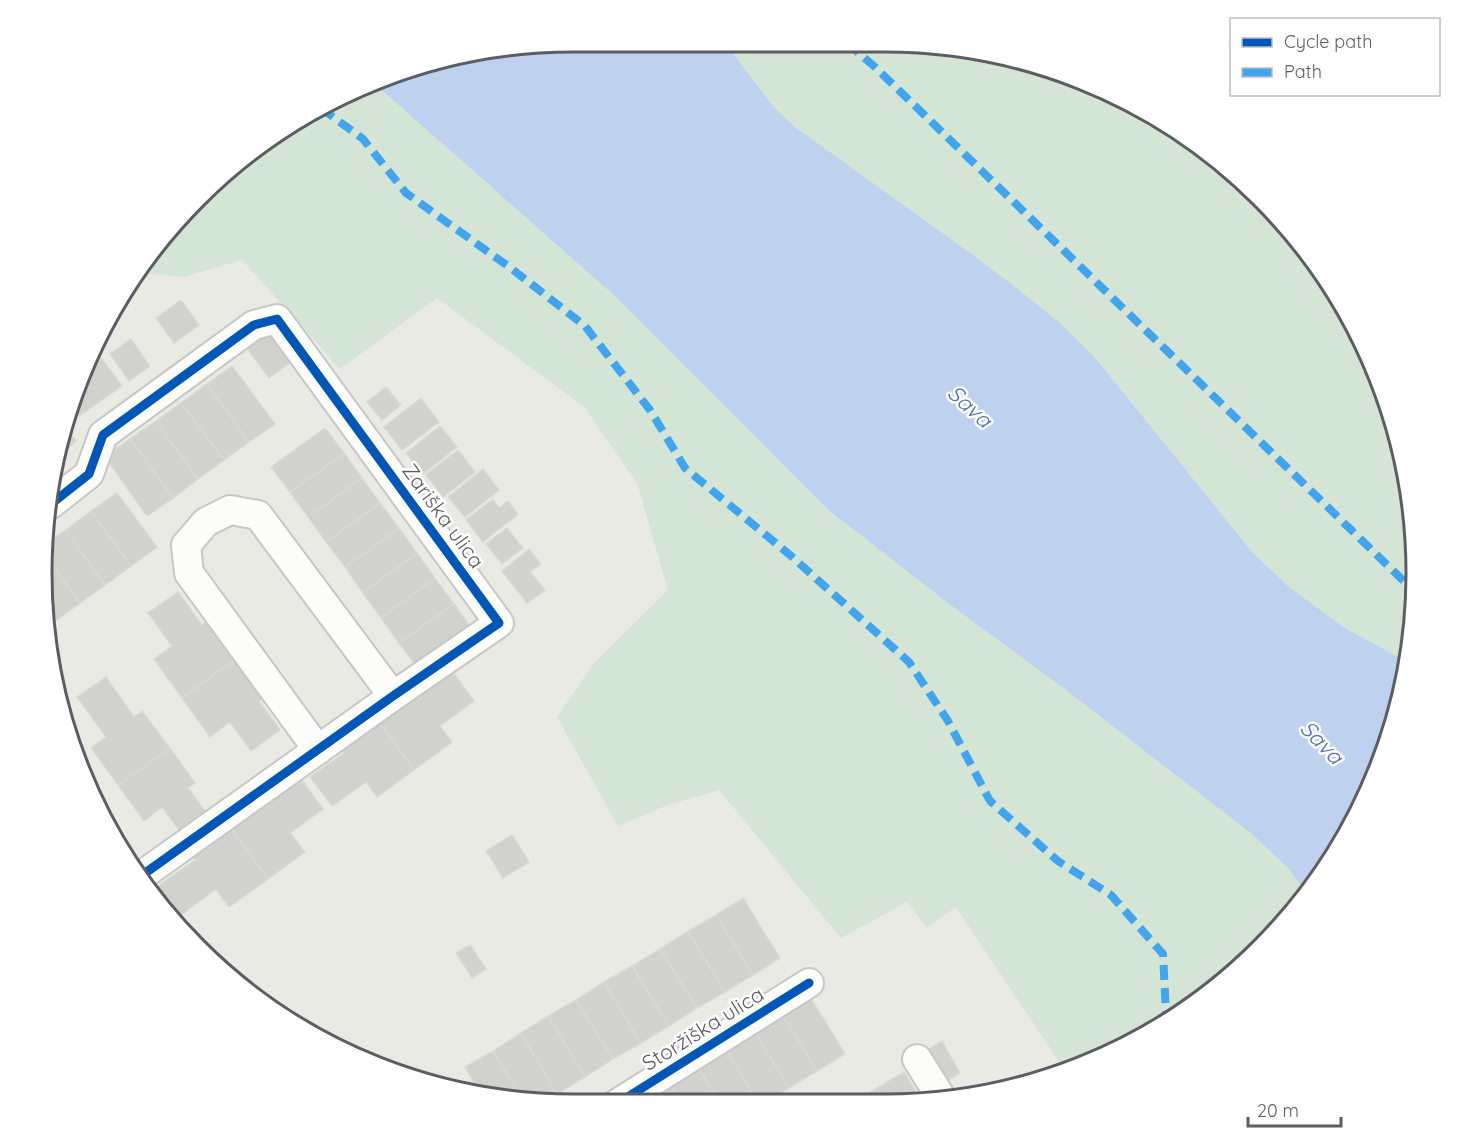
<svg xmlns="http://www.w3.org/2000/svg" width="1458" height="1147" viewBox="0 0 1458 1147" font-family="Quicksand,sans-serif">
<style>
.green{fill:#d4e5d5}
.water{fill:#bed2f0}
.building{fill:#d1d1ce;stroke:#d9d9d4;stroke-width:1.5}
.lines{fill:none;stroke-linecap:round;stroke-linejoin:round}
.street-casing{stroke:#c7c7c5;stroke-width:32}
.street{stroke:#fcfcfb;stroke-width:28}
.quiet{stroke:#40a5ee;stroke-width:8;stroke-dasharray:15 8;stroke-linecap:butt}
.cycleway-casing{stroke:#fff;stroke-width:13}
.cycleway{stroke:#0057b8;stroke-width:9}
.labels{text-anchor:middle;stroke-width:5;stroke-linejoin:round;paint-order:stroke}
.street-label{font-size:21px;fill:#5b5d62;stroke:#fff}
.water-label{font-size:22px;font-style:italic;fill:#5070b5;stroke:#fff}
.rim{fill:none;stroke:#5b5d62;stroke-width:3}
</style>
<rect width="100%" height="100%" fill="#eaeae5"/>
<!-- green -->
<path class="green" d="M 724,42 L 919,43 L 1056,70 L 1208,152 L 1284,223 L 1345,307 L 1388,402 L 1411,504 L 1415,608 L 1406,661 L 1345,628 L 1289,587 L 1253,553 L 1093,355 L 1014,286 L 795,127 L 774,107 Z
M 376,85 L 618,299 L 826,508 L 949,604 L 1066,690 L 1253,835 L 1289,869 L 1308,895 L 1235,973 L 1151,1034 L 1066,1072 L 956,907 L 927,928 L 907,902 L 841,938 L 719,790 L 665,806 L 618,826 L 557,717 L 593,664 L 668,590 L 637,483 L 584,407 L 437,298 L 340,369 L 242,260 L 183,277 L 140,273 L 197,198 L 307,113 Z"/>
<!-- water -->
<path class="water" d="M 573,42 L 724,42 L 774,107 L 795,127 L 966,250 L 1014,286 L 1061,324 L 1093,355 L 1253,553 L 1289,587 L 1345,628 L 1406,661 L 1398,711 L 1361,808 L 1308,895 L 1289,869 L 1253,835 L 1066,690 L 949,604 L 826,508 L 618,299 L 376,85 L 436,60 Z"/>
<!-- building -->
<path class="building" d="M 181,300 L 199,325 L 174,343 L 156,318 Z
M 269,330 L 292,361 L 269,378 L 246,347 Z
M 131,339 L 150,366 L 129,381 L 110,354 Z
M 102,359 L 122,386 L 79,416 L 72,407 L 87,370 Z
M 232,366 L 275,424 L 249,442 L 207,384 Z
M 207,384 L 249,442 L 224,460 L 181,403 Z
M 386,387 L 401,405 L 382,420 L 367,402 Z
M 421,398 L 439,422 L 402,450 L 384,427 Z
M 181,403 L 224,460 L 198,479 L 156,421 Z
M 156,421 L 198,479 L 173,498 L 130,439 Z
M 440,426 L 457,447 L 423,474 L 406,453 Z
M 64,427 L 76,441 L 57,458 L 60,436 Z
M 325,428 L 344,453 L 290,492 L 271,467 Z
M 130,439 L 173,498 L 147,516 L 105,457 Z
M 458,450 L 475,472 L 443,497 L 426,475 Z
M 344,453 L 362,478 L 308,517 L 290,492 Z
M 483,469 L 499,490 L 465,517 L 448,497 Z
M 362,478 L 380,503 L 326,542 L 308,517 Z
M 117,493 L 157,547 L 131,566 L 91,511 Z
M 493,499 L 499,508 L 508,501 L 518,514 L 483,542 L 466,520 Z
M 380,503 L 399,528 L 345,567 L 326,542 Z
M 91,511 L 131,566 L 105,585 L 66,530 Z
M 399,528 L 417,553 L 363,593 L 345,567 Z
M 507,528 L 523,548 L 502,564 L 486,544 Z
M 66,530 L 105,585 L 80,603 L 45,555 L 46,544 Z
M 529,549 L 541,564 L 530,572 L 545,590 L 527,603 L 502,571 Z
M 417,553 L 435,578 L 381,618 L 363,593 Z
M 45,555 L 80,603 L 54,622 L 47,612 L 42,574 Z
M 435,578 L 454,604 L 399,643 L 381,618 Z
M 178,592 L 202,625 L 209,620 L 237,658 L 182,698 L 154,659 L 172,646 L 148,613 Z
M 454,604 L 472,629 L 418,668 L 399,643 Z
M 47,612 L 54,622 L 49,625 Z
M 237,658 L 265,697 L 259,701 L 280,730 L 251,751 L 230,722 L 210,737 L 182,698 Z
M 453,672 L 474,701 L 440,726 L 452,742 L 414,770 L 378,720 L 416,693 L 419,697 Z
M 106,677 L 134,717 L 142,711 L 170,748 L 118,785 L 91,748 L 106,737 L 77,697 Z
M 378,720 L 414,770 L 377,797 L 366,782 L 332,806 L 310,777 L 344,753 L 341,747 Z
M 170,748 L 195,783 L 188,788 L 208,815 L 182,834 L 162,807 L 144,821 L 118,785 Z
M 302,780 L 323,809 L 290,833 L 305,852 L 268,879 L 228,824 L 265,797 L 269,803 Z
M 228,824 L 268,879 L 229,907 L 216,889 L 178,917 L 157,887 L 195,860 L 189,853 Z
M 512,835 L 529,862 L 503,878 L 486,851 Z
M 743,898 L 780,958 L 753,975 L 716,915 Z
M 716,915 L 753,975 L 725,992 L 688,931 Z
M 688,931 L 725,992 L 697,1008 L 660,949 Z
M 470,945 L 486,969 L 472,978 L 456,953 Z
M 660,949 L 697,1008 L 669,1026 L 632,966 Z
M 632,966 L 669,1026 L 641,1043 L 604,982 Z
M 604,982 L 641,1043 L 613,1059 L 576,1000 Z
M 810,997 L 845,1054 L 817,1071 L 782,1014 Z
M 576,1000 L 613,1059 L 585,1077 L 548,1016 Z
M 782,1014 L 817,1071 L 789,1088 L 754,1031 Z
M 548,1016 L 585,1077 L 557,1094 L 521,1033 Z
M 754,1031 L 789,1088 L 762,1104 L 759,1104 L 726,1049 Z
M 521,1033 L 557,1094 L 543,1102 L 523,1100 L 493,1051 Z
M 942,1041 L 960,1073 L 943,1083 L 924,1052 Z
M 726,1049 L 759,1104 L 721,1104 L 697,1066 Z
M 493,1051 L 523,1100 L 482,1096 L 465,1067 Z
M 697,1066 L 721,1104 L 682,1105 L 669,1083 Z
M 904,1072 L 920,1099 L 911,1104 L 850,1104 Z
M 669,1083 L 682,1105 L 643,1105 L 640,1101 Z"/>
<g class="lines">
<defs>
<path id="street" d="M 51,504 L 89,474 L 103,435 L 254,325 L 277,319 L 499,623 L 393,696 L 141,876
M 318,750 L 189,573 L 186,545 L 206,522 L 230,510 L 258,515 L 393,696
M 917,1059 L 942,1099
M 615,1105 L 809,983"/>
</defs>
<!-- street casing -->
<use href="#street" class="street-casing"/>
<!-- street -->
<use href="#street" class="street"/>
<!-- quiet -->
<path class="quiet" d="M 847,43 L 875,67 L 1414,591
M 321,108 L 363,139 L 406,193 L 512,269 L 585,326 L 650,410 L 685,468 L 790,555 L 909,662 L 948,721 L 990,801 L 1058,861 L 1111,895 L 1163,954 L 1166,1013 L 1173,1018"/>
<defs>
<path id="cycleway" d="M 51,504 L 89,474 L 103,435 L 254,325 L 277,319 L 499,623 L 393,696 L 141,876
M 615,1105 L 809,983"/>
</defs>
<!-- cycleway casing -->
<use href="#cycleway" class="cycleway-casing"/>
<!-- cycleway -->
<use href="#cycleway" class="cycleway"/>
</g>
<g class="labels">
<!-- street labels -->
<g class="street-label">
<text transform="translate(443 516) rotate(54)" y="7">Zariška ulica</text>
<text transform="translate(703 1029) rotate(-32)" y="7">Storžiška ulica</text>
</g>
<!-- water labels -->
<g class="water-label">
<text transform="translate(970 406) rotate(42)" y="8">Sava</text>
<text transform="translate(1322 742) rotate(46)" y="8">Sava</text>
</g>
</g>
<!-- crop -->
<path d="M0 0H1458V1147H0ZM573 52H885A521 521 0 0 1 1406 573V573A521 521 0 0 1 885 1094H573A521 521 0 0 1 52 573V573A521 521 0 0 1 573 52Z" fill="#fff" fill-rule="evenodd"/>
<path class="rim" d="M573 52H885A521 521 0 0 1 1406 573V573A521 521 0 0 1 885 1094H573A521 521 0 0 1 52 573V573A521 521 0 0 1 573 52Z"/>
<!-- legend -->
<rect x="1230" y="18" width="210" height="78" fill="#ffffff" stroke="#bdbec0" stroke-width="1.5"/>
<rect x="1242" y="38" width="30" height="9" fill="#0057b8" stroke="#bdbec0" stroke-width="1.5"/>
<text x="1284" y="48" font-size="18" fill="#5b5d62">Cycle path</text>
<rect x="1242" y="68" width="30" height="9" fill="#40a5ee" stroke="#bdbec0" stroke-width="1.5"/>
<text x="1284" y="78" font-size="18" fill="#5b5d62">Path</text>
<!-- scale -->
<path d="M1248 1117v9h93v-9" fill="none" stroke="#5b5d62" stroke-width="3"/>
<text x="1257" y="1117" font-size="18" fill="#5b5d62" stroke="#ffffff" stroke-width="4.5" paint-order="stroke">20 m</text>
</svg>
